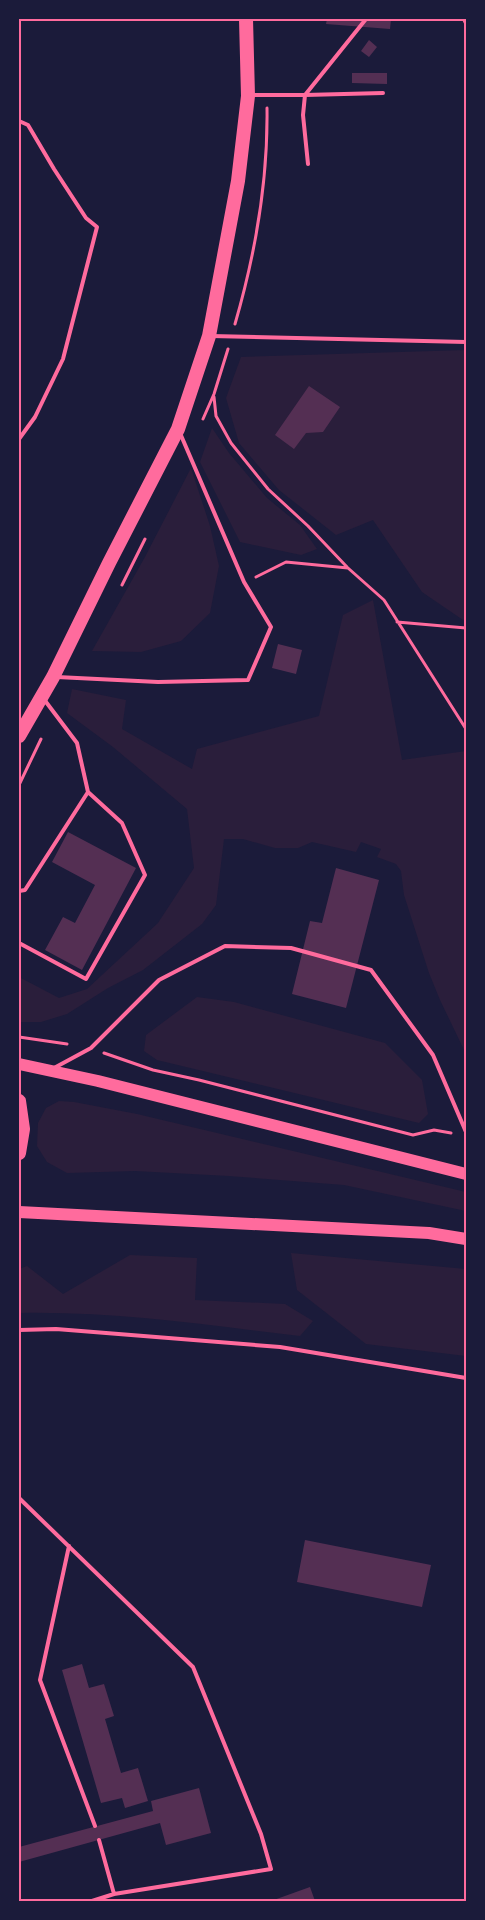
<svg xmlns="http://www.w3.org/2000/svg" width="485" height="1920" viewBox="0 0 485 1920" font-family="'Fira Sans',sans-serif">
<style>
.green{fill:#2a1e3b}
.building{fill:#542f53}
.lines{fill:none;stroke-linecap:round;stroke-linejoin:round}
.path{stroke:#ff6b9d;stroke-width:3}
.service{stroke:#ff6b9d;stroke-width:4}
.primary{stroke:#ff6b9d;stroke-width:12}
.trunk{stroke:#ff6b9d;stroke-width:14}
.neatline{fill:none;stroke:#ff6b9d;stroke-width:2}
</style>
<rect width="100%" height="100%" fill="#1b1b3a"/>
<!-- green -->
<path class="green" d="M 466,350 L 466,619 L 463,620 L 422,592 L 373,520 L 336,535 L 279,490 L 239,443 L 226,398 L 241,357 Z
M 212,428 L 229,453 L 267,498 L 300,525 L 317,549 L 301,555 L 240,542 L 200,462 Z
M 191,468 L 210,526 L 219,566 L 210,613 L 181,641 L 141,652 L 92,651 L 145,557 Z
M 373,600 L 402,760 L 466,751 L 466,1054 L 440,1000 L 429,973 L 404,895 L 401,871 L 396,864 L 377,857 L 381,849 L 361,842 L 356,852 L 312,842 L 298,848 L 275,848 L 243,839 L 224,839 L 216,905 L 202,924 L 143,970 L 108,988 L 67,1014 L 41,1022 L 19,1022 L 19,977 L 59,998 L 87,989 L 158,923 L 194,868 L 187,809 L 113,747 L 67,713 L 72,689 L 126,700 L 122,729 L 192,769 L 197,749 L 319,716 L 343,615 Z
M 197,997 L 234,1002 L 385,1043 L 422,1080 L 428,1114 L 419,1123 L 157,1060 L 144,1051 L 146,1035 Z
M 59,1101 L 74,1102 L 137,1114 L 466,1192 L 466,1211 L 344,1185 L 229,1176 L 135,1171 L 67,1173 L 47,1162 L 37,1146 L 38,1123 L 46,1108 Z
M 291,1253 L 466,1269 L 466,1356 L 366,1344 L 297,1290 Z
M 130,1255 L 197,1258 L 195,1300 L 285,1304 L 313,1321 L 300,1336 C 207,1325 113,1311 19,1313 L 19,1269 L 27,1266 L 63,1294 Z"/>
<!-- building -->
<path class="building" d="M 327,19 L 391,19 L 390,29 L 326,24 Z
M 369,40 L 377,47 L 369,57 L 361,51 Z
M 352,73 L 387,73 L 387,84 L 352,83 Z
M 309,386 L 340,407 L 323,432 L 306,433 L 294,449 L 275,435 Z
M 278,644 L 302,650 L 296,674 L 272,668 Z
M 68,832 L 136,868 L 82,970 L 45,950 L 63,917 L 75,923 L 95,885 L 52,862 Z
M 336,868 L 379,880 L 346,1008 L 292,994 L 310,921 L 322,923 Z
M 305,1540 L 431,1565 L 422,1607 L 297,1582 Z
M 82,1664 L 89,1688 L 104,1684 L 114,1716 L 105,1719 L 121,1773 L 138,1768 L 148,1801 L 125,1808 L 122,1798 L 101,1803 L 62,1670 Z
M 199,1788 L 211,1833 L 166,1845 L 160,1823 L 19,1862 L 19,1847 L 153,1811 L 151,1801 Z
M 310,1887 L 315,1901 L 271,1901 Z"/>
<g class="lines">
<!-- path -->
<path class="path" d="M 235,324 C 255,255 268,180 267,108
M 214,397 L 216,416 L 231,443 L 268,489 L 308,526 L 347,567
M 203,419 L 214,394 L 228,349
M 256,577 L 286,562 L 348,568 L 384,600 L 466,729
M 122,585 L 145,539
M 397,622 L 466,628
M 19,785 L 41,739
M 19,1037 L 67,1044
M 104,1053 L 153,1070 L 199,1080 L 413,1135 L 434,1130 L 451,1133"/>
<!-- service -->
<path class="service" d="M 366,19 L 305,95 L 383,93
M 464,19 L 466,23
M 252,95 L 305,95 L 303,115 L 308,164
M 19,121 L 28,125 L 54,169 L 86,218 L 97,227 L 63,359 L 35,417 L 19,439
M 211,336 L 466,342
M 57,677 L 158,682 L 248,680 L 271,627 L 244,582 L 180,433
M 19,891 L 25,890 L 88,792
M 19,943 L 86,979 L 145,875 L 122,823 L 88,792 L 77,743 L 43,698
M 54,1068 L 91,1048 L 159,980 L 225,946 L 291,948 L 371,970 L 433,1055 L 466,1132
M 19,1330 L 56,1329 L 280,1347 L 466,1378
M 19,1498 L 193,1667 L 261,1834 L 271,1869 L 114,1894 L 92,1901
M 69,1546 L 40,1680 L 95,1826
M 99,1840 L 114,1894"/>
<!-- primary -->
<path class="primary" d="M 19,1064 L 98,1081 L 466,1174
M 19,1212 L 429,1233 L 466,1239"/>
<!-- trunk -->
<path class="trunk" d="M 19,736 L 53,677 L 109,563 L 178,429 L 209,336 L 238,181 L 248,96 L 246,19
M 19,1101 L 23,1129 L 19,1153"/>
</g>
<!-- border -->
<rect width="485" height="1920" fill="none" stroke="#1b1b3a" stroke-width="40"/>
<rect x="20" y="20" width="445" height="1880" class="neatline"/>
</svg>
